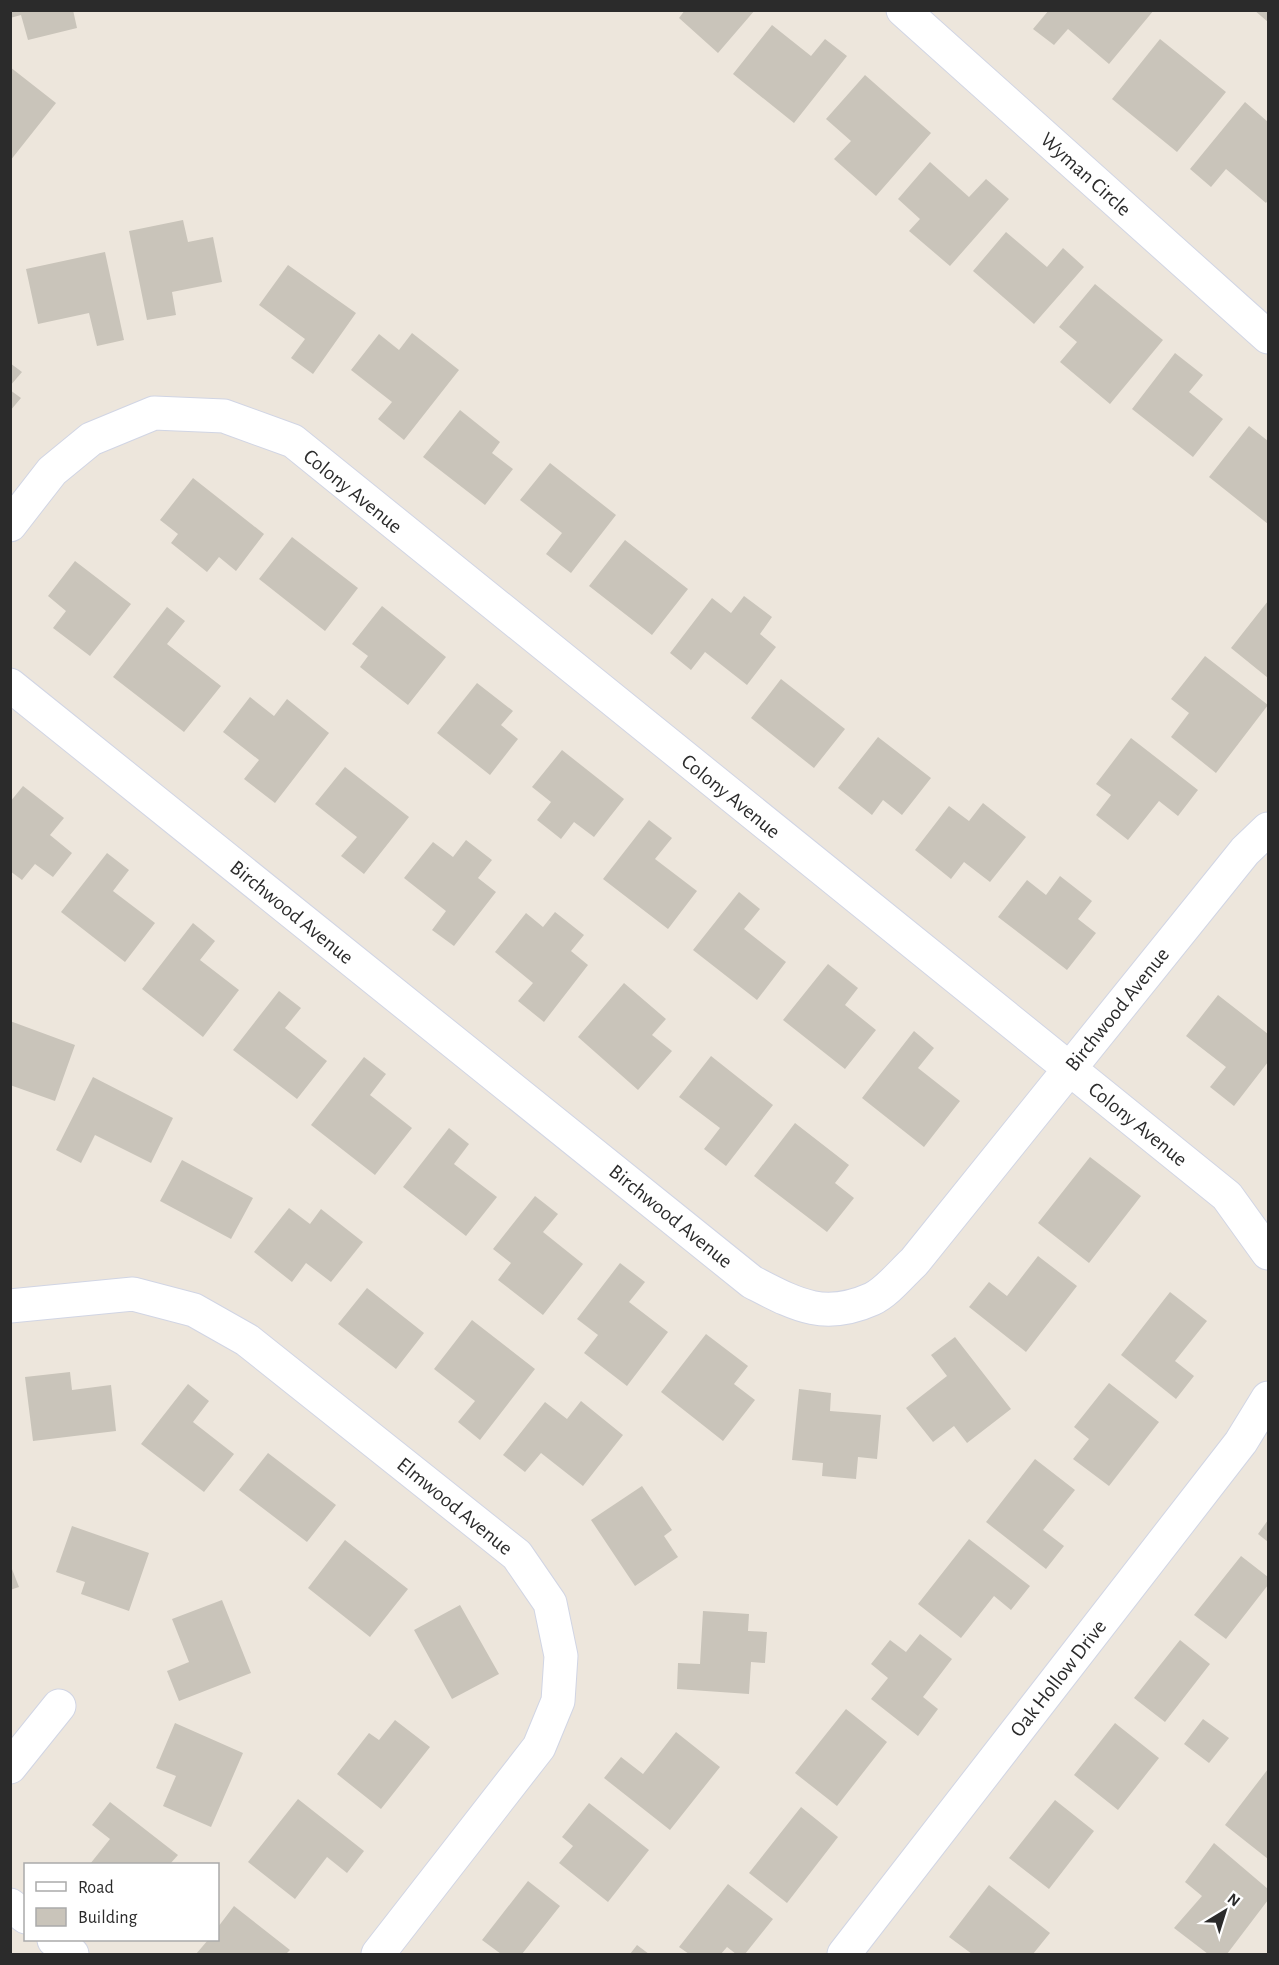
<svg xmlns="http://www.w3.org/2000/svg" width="1279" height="1965" viewBox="0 0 1279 1965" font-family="'Alegreya Sans',sans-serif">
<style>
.building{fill:#c9c4ba}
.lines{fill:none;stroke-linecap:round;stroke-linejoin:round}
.minor-casing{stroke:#d1d5e4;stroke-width:35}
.minor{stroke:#fff;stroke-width:33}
.labels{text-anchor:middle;stroke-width:6;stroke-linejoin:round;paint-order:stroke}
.street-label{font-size:21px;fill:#2b2b2b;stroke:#fff}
</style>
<rect width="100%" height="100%" fill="#ede6dc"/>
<!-- building -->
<path class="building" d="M 10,10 L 73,10 L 77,28 L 28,40 L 21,15 L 10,18 Z
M 685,10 L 755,10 L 718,53 L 679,18 Z
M 1049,10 L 1154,10 L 1109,64 L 1068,29 L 1054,45 L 1033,29 Z
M 1254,10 L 1268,10 L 1268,22 Z
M 772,25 L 811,56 L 825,39 L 847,56 L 794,123 L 733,74 Z
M 1160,39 L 1226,92 L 1177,152 L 1112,99 Z
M 10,67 L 56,103 L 10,161 Z
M 865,75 L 931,133 L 876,196 L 834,159 L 851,141 L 826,119 Z
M 1245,102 L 1268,122 L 1268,200 L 1266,203 L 1226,169 L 1211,187 L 1190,169 Z
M 930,162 L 969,197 L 986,179 L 1009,199 L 950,266 L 909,231 L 920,219 L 898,199 Z
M 183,220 L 188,242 L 213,237 L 222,282 L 172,292 L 176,315 L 147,320 L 129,231 Z
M 1006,232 L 1047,267 L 1063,248 L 1084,267 L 1034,324 L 973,271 Z
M 105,252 L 124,340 L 97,346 L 89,313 L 38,324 L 26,269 Z
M 288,265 L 356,313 L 313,374 L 291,358 L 305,339 L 259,305 Z
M 1095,284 L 1163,340 L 1110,404 L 1060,362 L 1077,342 L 1059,327 Z
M 412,333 L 459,370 L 404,440 L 378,419 L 392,402 L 351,370 L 379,334 L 399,350 Z
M 1175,353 L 1203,375 L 1189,392 L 1223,419 L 1193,457 L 1132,409 Z
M 10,363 L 22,372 L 10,386 Z
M 10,390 L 21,398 L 10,411 Z
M 460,410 L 500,442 L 492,453 L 513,469 L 485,505 L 423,457 Z
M 1249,426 L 1268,441 L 1268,524 L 1209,477 Z
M 550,463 L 616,515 L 571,573 L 546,554 L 562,533 L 520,500 Z
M 193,478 L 264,534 L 236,571 L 219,557 L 207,572 L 171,543 L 178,534 L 160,520 Z
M 292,537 L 358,588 L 325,631 L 259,579 Z
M 625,540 L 688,589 L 652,635 L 589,586 Z
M 75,561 L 131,604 L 90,656 L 53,628 L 66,611 L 48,596 Z
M 744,596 L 772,617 L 760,634 L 776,647 L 747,685 L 705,652 L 691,670 L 670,653 L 712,598 L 731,613 Z
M 1268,601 L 1268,678 L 1231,648 Z
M 382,606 L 446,657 L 408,705 L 360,667 L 368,656 L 352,644 Z
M 167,607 L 185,621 L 167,644 L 221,686 L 184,732 L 113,677 Z
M 1205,656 L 1268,705 L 1216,773 L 1171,737 L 1189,713 L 1171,699 Z
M 781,679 L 845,729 L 814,768 L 751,718 Z
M 477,683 L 513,711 L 501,725 L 518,739 L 490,775 L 437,733 Z
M 250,697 L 274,716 L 287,699 L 329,733 L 275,803 L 244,779 L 259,760 L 223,732 Z
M 878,737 L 931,778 L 902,815 L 883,800 L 872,815 L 838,788 Z
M 1131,738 L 1198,790 L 1178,816 L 1159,801 L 1128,840 L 1096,815 L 1111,795 L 1096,784 Z
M 562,750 L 624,799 L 594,837 L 574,822 L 561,839 L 537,820 L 551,802 L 532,787 Z
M 345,767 L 409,817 L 364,874 L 341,856 L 357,837 L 315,804 Z
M 23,786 L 64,818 L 50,835 L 72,853 L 53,877 L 35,864 L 22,880 L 10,871 L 10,802 Z
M 983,803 L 1026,837 L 990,882 L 964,862 L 951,879 L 915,850 L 949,806 L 969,821 Z
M 649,820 L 672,838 L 655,859 L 697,891 L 668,929 L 603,879 Z
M 466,840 L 492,860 L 478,878 L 496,892 L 454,946 L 432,930 L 446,911 L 404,878 L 433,842 L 453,857 Z
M 107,853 L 129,870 L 113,891 L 155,923 L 125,962 L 61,912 Z
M 1060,876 L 1092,901 L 1078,919 L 1096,933 L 1067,970 L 998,917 L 1027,880 L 1046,895 Z
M 739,892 L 760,909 L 744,929 L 786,962 L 757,1000 L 693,950 Z
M 555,912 L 584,935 L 571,951 L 588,965 L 544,1022 L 518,1001 L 533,983 L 495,952 L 526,913 L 543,927 Z
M 193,923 L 215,941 L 200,960 L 239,990 L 203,1037 L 142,989 Z
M 828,964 L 858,988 L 845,1005 L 876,1030 L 845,1069 L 783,1020 Z
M 624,983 L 666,1019 L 652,1035 L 672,1051 L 638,1090 L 578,1037 Z
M 279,991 L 301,1008 L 285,1028 L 327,1061 L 297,1099 L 233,1050 Z
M 1218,995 L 1268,1034 L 1268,1062 L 1234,1106 L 1210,1087 L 1226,1067 L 1186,1036 Z
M 10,1021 L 75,1045 L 55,1101 L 10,1085 Z
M 914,1031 L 934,1048 L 918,1068 L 960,1101 L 924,1147 L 862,1098 Z
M 711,1056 L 773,1105 L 726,1166 L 704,1149 L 720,1128 L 679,1097 Z
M 364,1057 L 386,1074 L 370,1095 L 412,1128 L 375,1175 L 311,1125 Z
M 93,1077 L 173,1118 L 151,1163 L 95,1135 L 81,1163 L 56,1150 Z
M 795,1123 L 849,1165 L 835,1183 L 854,1198 L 827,1232 L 754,1176 Z
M 449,1128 L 469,1144 L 454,1164 L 497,1197 L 466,1236 L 403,1187 Z
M 1090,1157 L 1141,1196 L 1089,1263 L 1038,1223 Z
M 182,1160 L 253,1198 L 231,1239 L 160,1201 Z
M 535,1196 L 558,1214 L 543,1232 L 583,1264 L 543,1315 L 498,1280 L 511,1263 L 493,1249 Z
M 289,1208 L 310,1224 L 321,1209 L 363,1242 L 331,1282 L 306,1263 L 292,1282 L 254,1252 Z
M 1038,1256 L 1077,1286 L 1026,1352 L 969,1307 L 989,1282 L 1007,1296 Z
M 620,1263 L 645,1282 L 629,1302 L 668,1332 L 627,1386 L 584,1353 L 598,1335 L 577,1319 Z
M 367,1288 L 424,1333 L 396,1369 L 338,1324 Z
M 1170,1292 L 1207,1321 L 1175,1361 L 1194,1376 L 1176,1399 L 1121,1355 Z
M 472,1320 L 535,1369 L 480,1440 L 458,1422 L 475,1401 L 434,1369 Z
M 706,1334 L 748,1366 L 734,1384 L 755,1400 L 723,1441 L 661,1392 Z
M 955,1337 L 1011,1409 L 967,1443 L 954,1426 L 933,1442 L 906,1408 L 947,1376 L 931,1355 Z
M 70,1372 L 72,1390 L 111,1385 L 116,1431 L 33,1441 L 25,1377 Z
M 1109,1383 L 1159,1422 L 1109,1486 L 1073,1459 L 1089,1439 L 1074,1427 Z
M 188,1384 L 209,1401 L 193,1422 L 234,1454 L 204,1492 L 141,1444 Z
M 799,1389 L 831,1393 L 830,1411 L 881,1415 L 877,1459 L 858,1457 L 856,1479 L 822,1476 L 823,1463 L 792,1460 Z
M 581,1401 L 623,1435 L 583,1486 L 541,1453 L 525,1472 L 503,1455 L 545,1402 L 567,1419 Z
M 268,1453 L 336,1505 L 307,1542 L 239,1490 Z
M 1035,1459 L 1075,1490 L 1043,1530 L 1064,1546 L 1046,1569 L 986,1522 Z
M 642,1486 L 672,1530 L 664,1536 L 678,1557 L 635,1586 L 591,1520 Z
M 1268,1520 L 1268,1542 L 1258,1534 Z
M 72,1526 L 149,1553 L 129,1611 L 81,1594 L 85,1582 L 56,1572 Z
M 969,1539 L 1030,1586 L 1011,1610 L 994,1596 L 961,1638 L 918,1604 Z
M 345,1540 L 408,1589 L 370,1637 L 308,1588 Z
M 1241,1556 L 1268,1577 L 1268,1585 L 1226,1639 L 1194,1615 Z
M 10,1564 L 19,1587 L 10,1590 Z
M 222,1600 L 251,1673 L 179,1701 L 167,1671 L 189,1662 L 172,1619 Z
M 460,1605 L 499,1674 L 452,1699 L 414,1630 Z
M 703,1611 L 749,1614 L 748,1631 L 767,1632 L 765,1663 L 751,1662 L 749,1694 L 677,1689 L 678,1663 L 700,1664 Z
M 920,1634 L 952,1659 L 923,1697 L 938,1709 L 918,1736 L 871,1699 L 888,1678 L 871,1664 L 890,1640 L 906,1652 Z
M 1180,1640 L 1210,1664 L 1165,1722 L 1134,1698 Z
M 846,1709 L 887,1742 L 837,1806 L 795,1773 Z
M 1203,1719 L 1229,1738 L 1209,1763 L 1184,1744 Z
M 395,1720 L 430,1747 L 381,1809 L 337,1774 L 369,1733 L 379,1740 Z
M 175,1723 L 243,1753 L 211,1827 L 163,1806 L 176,1776 L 156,1768 Z
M 1115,1723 L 1159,1758 L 1118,1810 L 1074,1775 Z
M 676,1732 L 720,1767 L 670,1830 L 604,1778 L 621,1757 L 643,1774 Z
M 1268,1769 L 1268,1859 L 1225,1825 Z
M 298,1799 L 364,1851 L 347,1873 L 327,1857 L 295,1899 L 248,1862 Z
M 1055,1800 L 1094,1831 L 1049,1889 L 1009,1858 Z
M 110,1802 L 178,1855 L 170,1864 L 90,1864 L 110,1839 L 92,1825 Z
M 589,1803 L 649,1850 L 608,1902 L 559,1863 L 573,1846 L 562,1837 Z
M 801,1807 L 838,1837 L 787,1903 L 749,1873 Z
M 1214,1843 L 1268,1889 L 1268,1900 L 1227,1954 L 1208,1954 L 1174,1928 L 1202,1896 L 1185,1882 Z
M 528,1881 L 560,1906 L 522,1954 L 501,1954 L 482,1940 Z
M 728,1884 L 773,1919 L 745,1954 L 736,1954 L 727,1947 L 721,1954 L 689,1954 L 679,1947 Z
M 989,1885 L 1050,1933 L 1033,1954 L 972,1954 L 949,1937 Z
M 234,1906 L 290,1950 L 286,1954 L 196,1954 L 208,1940 L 218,1940 L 218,1927 Z
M 637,1945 L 649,1954 L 630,1954 Z"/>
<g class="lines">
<defs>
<path id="minor" d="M 903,10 L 1268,337
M 10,525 L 52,471 L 91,439 L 154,413 L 224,416 L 293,441 L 1227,1196 L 1268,1253
M 10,685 L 752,1282 C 795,1304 823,1321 872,1299 C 887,1292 902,1273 914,1262 L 1245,851 L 1268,829
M 10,1306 L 133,1294 L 194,1310 L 247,1340 L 517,1555 L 550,1603 L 561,1656 L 558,1701 L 539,1747 L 378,1954
M 10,1767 L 59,1706
M 10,1905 L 26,1917
M 54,1940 L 72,1954
M 844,1954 L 1241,1442 L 1268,1398"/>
</defs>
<!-- minor casing -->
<use href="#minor" class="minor-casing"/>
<!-- minor -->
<use href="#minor" class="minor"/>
</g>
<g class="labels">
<!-- street labels -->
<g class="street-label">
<text transform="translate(1086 174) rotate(42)" y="7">Wyman Circle</text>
<text transform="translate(353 491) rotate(39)" y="7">Colony Avenue</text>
<text transform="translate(731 796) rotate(39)" y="7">Colony Avenue</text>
<text transform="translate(292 912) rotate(39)" y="7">Birchwood Avenue</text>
<text transform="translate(1117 1009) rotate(-51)" y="7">Birchwood Avenue</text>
<text transform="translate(1138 1124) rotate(39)" y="7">Colony Avenue</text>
<text transform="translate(671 1216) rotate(39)" y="7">Birchwood Avenue</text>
<text transform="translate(455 1506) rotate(39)" y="7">Elmwood Avenue</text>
<text transform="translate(1058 1678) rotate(-52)" y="7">Oak Hollow Drive</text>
</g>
</g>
<!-- border -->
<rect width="1279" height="1965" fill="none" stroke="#2b2b2b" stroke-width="24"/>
<!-- legend -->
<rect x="24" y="1863" width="195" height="78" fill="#ffffff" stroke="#aaaaaa" stroke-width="1.5"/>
<rect x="36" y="1882" width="30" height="9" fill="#ffffff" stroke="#aaaaaa" stroke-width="1.5"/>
<text x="78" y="1893" font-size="18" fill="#2b2b2b">Road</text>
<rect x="36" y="1908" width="30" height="18" fill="#c9c4ba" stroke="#aaaaaa" stroke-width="1.5"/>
<text x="78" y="1923" font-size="18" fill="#2b2b2b">Building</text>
<!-- north arrow -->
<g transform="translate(1225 1911) rotate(38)" stroke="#ffffff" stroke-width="4.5" paint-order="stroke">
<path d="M0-4.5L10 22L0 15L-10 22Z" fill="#2b2b2b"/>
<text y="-9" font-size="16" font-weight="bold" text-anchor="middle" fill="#2b2b2b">N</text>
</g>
</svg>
